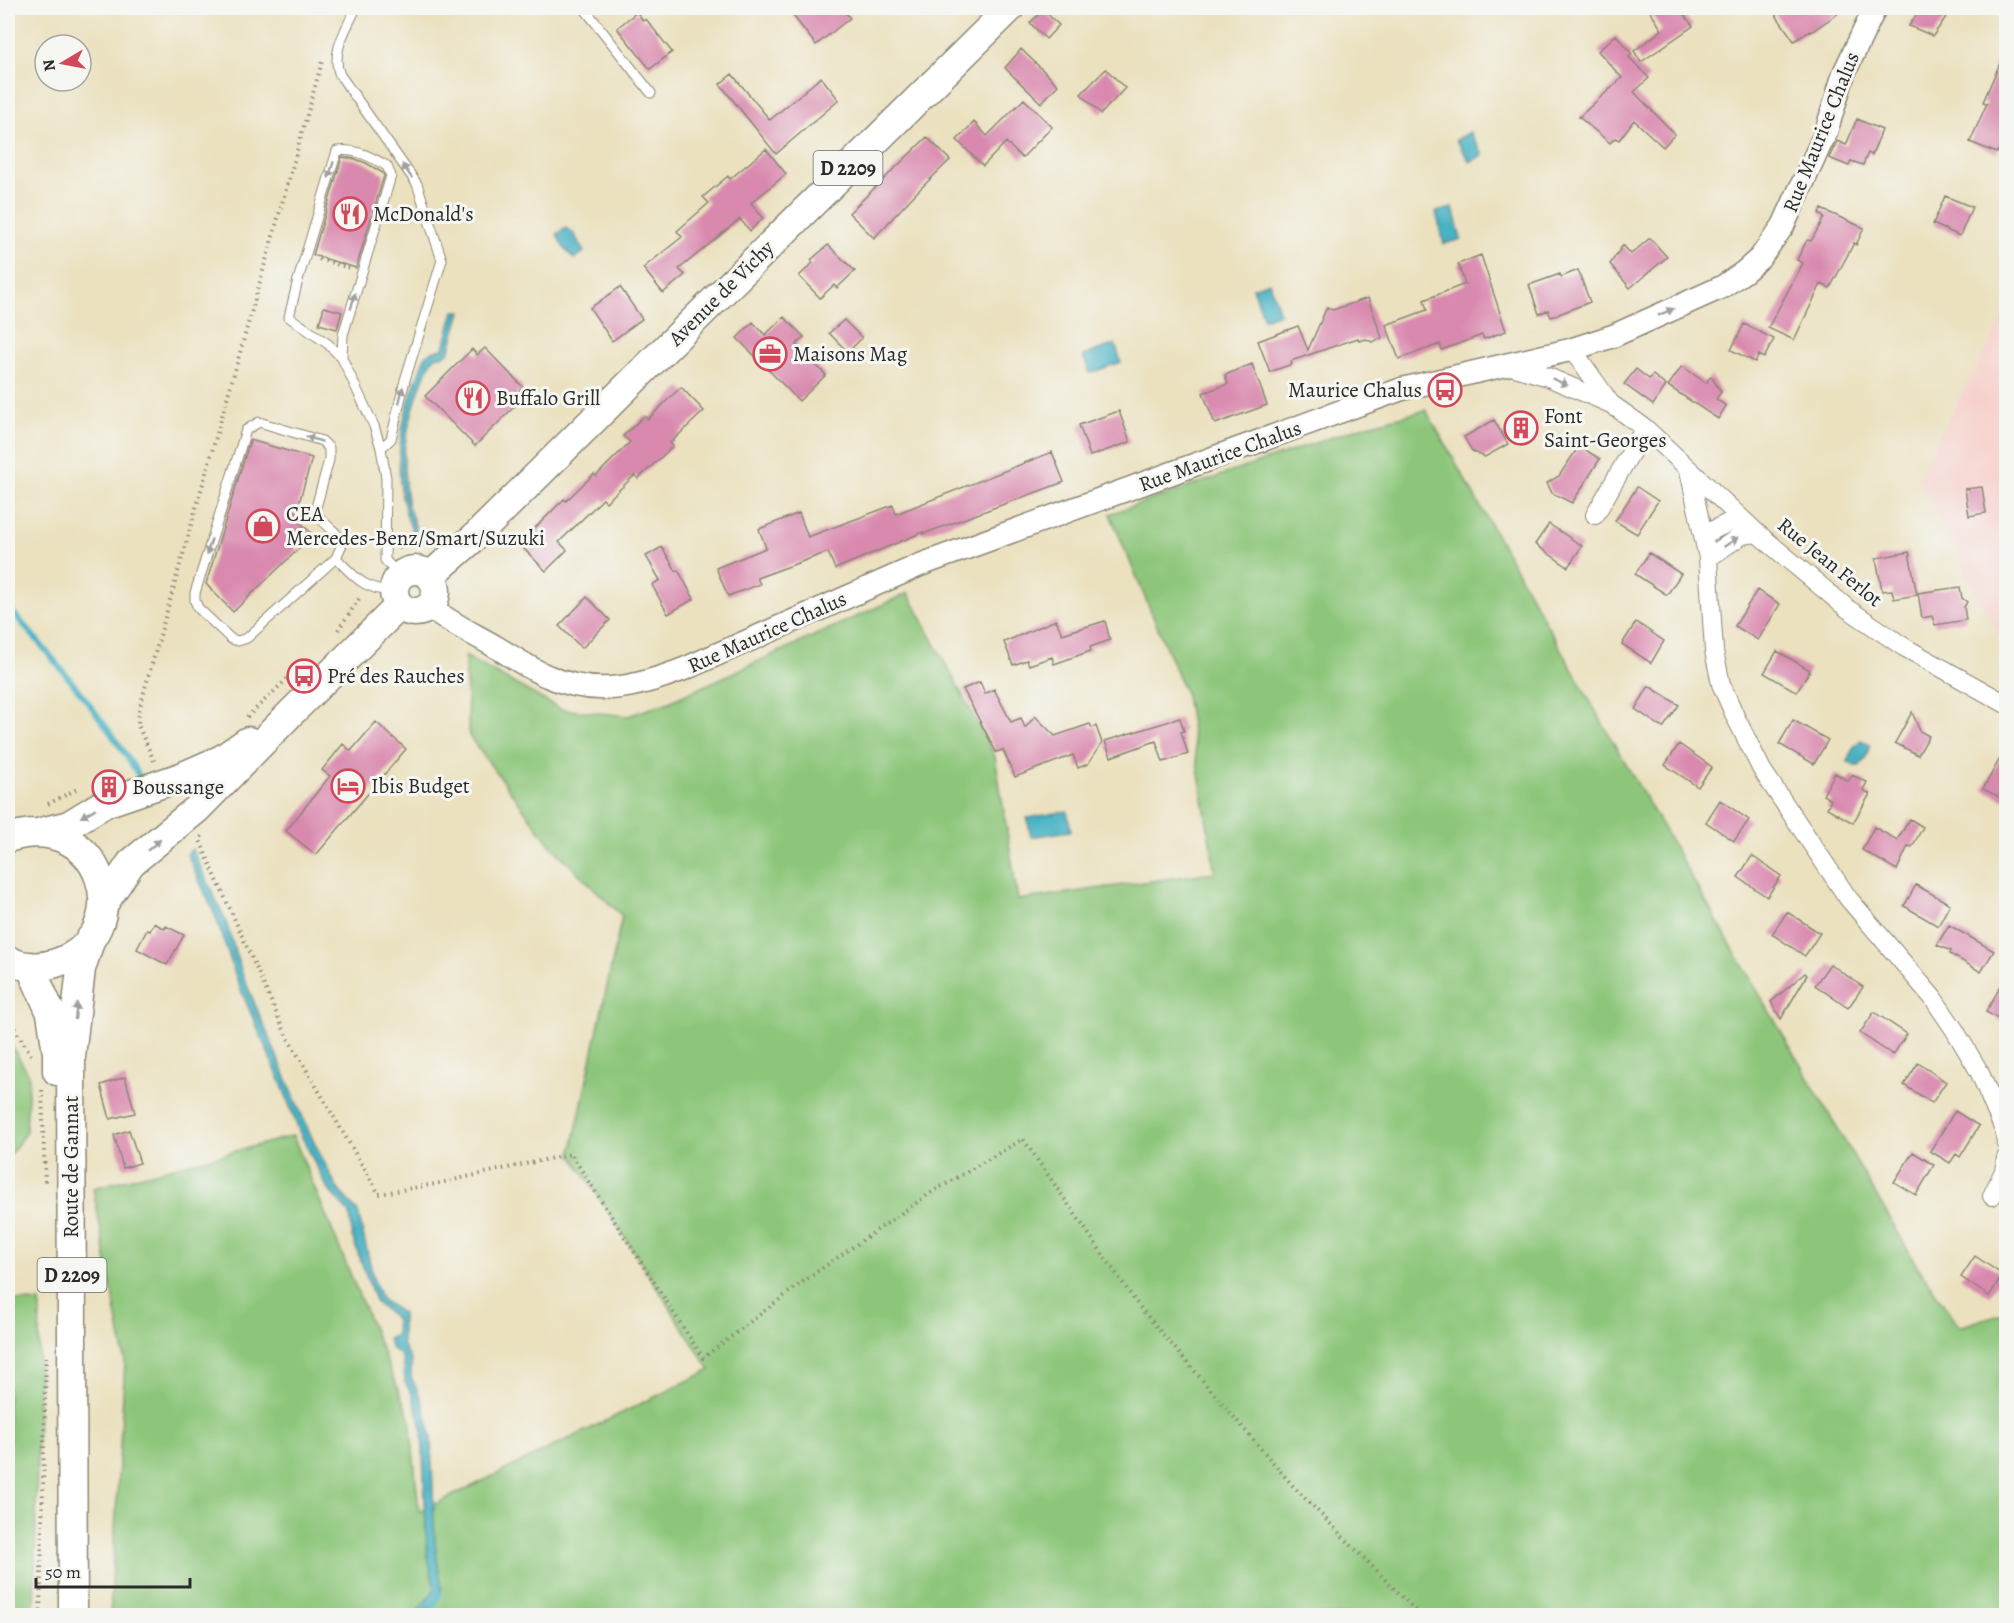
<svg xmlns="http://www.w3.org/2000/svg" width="2014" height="1623" viewBox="0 0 2014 1623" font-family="Alegreya,serif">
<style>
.built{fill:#f7d0cb}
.green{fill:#8dc67a;stroke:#5c7852;stroke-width:1.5}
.water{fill:#47b2c4;stroke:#396e78;stroke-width:1.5}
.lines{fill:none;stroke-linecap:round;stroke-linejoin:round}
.stream{stroke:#47b2c4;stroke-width:6}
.building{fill:#d988ae}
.service-casing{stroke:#8b8675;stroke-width:11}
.minor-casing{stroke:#8b8675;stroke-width:20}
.tertiary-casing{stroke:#8b8675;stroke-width:25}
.primary-casing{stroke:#8b8675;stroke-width:31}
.path{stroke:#8b8675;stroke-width:4;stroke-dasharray:1.5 4.5;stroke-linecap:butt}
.service{stroke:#fff;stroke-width:9}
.minor{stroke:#fff;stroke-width:18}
.tertiary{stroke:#fff;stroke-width:22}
.primary{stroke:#fff;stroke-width:28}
.oneway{fill:#a0a0a0}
.labels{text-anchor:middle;stroke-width:6;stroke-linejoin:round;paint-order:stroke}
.shield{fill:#f6f6f2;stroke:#686867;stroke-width:1.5}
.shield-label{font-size:20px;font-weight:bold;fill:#2b2b2b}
.street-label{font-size:21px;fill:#2b2b2b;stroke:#f6f6f2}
.poi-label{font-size:21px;fill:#2b2b2b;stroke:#f6f6f2;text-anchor:start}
</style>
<rect width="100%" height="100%" fill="#f6f6f2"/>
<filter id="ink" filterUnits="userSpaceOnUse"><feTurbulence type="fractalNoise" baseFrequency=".0167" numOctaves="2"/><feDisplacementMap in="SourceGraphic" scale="12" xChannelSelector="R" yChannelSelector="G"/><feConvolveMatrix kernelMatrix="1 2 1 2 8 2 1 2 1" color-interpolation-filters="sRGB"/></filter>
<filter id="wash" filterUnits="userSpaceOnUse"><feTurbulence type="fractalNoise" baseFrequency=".008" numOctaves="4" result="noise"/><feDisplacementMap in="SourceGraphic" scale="24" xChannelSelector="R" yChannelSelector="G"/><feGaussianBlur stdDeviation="1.35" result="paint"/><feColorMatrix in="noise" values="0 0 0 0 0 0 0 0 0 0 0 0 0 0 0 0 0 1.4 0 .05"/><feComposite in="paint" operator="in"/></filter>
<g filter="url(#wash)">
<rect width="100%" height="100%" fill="#ebe1bf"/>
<!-- built -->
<path class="built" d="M 2006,312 L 2006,665 L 2002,641 L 1917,477 Z"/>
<!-- green -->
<path class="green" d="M 1426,410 L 1616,747 L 1916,1264 L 1959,1327 L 2006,1312 L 2006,1615 L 110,1615 L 125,1361 L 93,1188 L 293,1136 L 410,1418 L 419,1512 L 710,1370 L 571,1154 L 622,916 L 552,847 L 469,736 L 465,656 L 560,709 L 628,716 L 669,702 L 908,593 L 995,756 L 1018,900 L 1215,872 L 1186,695 L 1110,514 L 1364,426 Z
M 8,1040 L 29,1075 L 26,1132 L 8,1158 Z
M 8,1300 L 40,1302 L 34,1615 L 8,1615 Z"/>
<!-- water -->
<path class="water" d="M 1470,132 L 1483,155 L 1470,162 L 1456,140 Z
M 1453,208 L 1461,239 L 1444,244 L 1436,212 Z
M 566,228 L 574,234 L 584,252 L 574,259 L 562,245 L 557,234 Z
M 1269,282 L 1280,313 L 1264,319 L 1253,288 Z
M 454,311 L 461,311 L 449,352 L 444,355 L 435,357 C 422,372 408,424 405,445 C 402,462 405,484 407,501 C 409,515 419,526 415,540 L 409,536 L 412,530 C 392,483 397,428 416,381 C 420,373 422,361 427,355 C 431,350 439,351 444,348 Z
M 1115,344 L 1121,362 L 1090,373 L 1083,356 Z
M 1861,740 L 1870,745 L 1866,759 L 1859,766 L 1855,766 L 1848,762 L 1853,748 Z
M 1067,811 L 1071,831 L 1031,837 L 1027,818 Z
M 192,849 L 225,919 L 243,976 L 309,1132 L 337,1188 L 358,1212 L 374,1281 L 382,1300 L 402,1313 L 402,1344 L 411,1361 L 411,1377 L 422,1401 L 431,1435 L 435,1545 L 442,1590 L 426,1611 L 427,1615 L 420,1615 L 419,1610 L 435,1589 L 427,1553 L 422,1427 L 412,1394 L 405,1382 L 404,1367 L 401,1355 L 392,1349 L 388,1339 L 396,1335 C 399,1312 390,1316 376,1303 L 352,1236 L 350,1214 L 328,1189 L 299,1131 L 282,1085 L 240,988 L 215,915 L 187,854 Z"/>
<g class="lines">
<!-- stream -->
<path class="stream" d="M 8,607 C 54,659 105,719 141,779
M 428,1616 L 439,1595 L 437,1586"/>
</g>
<g id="blocks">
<!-- building -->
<path class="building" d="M 787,8 L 842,8 L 850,18 L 816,45 Z
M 1648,8 L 1679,8 L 1693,26 L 1641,62 L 1634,51 L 1662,30 Z
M 1771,8 L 1846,8 L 1811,32 L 1810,31 L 1794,41 Z
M 1921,8 L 1952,8 L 1933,36 L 1909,26 Z
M 1043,10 L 1059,25 L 1046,39 L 1030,23 Z
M 637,12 L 643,21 L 646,19 L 672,52 L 650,69 L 617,28 Z
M 1616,35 L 1632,54 L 1629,57 L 1649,78 L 1634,92 L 1675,134 L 1663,147 L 1634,120 L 1619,140 L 1615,138 L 1610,143 L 1579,117 L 1622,78 L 1598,51 Z
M 2007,47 L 2007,130 L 1997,153 L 1970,142 L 1987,103 L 1983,102 Z
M 1021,49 L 1058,85 L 1041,103 L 1005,68 Z
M 1106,69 L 1125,88 L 1101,114 L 1081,94 Z
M 732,74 L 770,120 L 821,77 L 839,100 L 776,154 L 720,84 Z
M 1024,99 L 1052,127 L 1022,158 L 1006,142 L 983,166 L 957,140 L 974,122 L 987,136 Z
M 1857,119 L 1882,130 L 1872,155 L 1868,153 L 1863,165 L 1851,161 L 1849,166 L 1829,158 L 1837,141 L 1846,145 Z
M 927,137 L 950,160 L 918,191 L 874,238 L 849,213 Z
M 766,149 L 786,174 L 751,203 L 763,218 L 750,231 L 740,219 L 679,269 L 685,275 L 663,293 L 643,268 L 682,237 L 677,231 L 709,203 L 703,197 L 728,176 L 730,179 Z
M 342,157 L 355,159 L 366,163 L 383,173 L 384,176 L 356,268 L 313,255 Z
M 1945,196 L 1972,207 L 1960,236 L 1933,224 Z
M 1821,209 L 1864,228 L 1856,245 L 1854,243 L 1830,288 L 1821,284 L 1794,340 L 1768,328 L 1803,263 L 1797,260 L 1807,240 L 1811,241 L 1824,218 L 1819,213 Z
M 1650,238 L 1667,257 L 1630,288 L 1610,264 L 1623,245 L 1631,254 Z
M 828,245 L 855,271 L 837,288 L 834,285 L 820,298 L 799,276 L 813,263 L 811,260 Z
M 1481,255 L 1506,331 L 1484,339 L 1482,335 L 1442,350 L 1440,344 L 1399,359 L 1386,325 L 1427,310 L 1424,300 L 1465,284 L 1458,264 Z
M 1578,270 L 1590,302 L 1551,317 L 1548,310 L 1539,314 L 1529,285 L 1560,274 L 1561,277 Z
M 620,287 L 642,319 L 612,341 L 590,308 Z
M 1368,298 L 1382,338 L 1372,342 L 1366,339 L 1359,341 L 1358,338 L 1291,361 L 1292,364 L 1270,372 L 1258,341 L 1298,326 L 1308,350 L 1327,307 L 1333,310 Z
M 324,307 L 342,312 L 337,329 L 319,324 Z
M 784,317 L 804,337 L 796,345 L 826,375 L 799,401 L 737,338 L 753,322 L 765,335 Z
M 844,320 L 862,338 L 848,352 L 829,333 Z
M 1744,324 L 1774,339 L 1764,358 L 1759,355 L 1755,362 L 1731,350 Z
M 485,348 L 523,387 L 516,394 L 521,400 L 475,446 L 425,396 L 472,349 L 477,355 Z
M 1252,364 L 1267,405 L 1215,424 L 1203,393 L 1228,384 L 1225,375 Z
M 1682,366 L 1706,383 L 1711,376 L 1721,392 L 1716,399 L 1726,406 L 1718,419 L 1668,386 Z
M 1636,369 L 1649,379 L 1653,375 L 1666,386 L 1653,405 L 1624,384 Z
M 681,387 L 704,411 L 670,443 L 673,446 L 638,479 L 635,475 L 606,502 L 603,499 L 559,542 L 567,550 L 546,571 L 519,544 L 564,499 L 566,501 L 594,474 L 596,476 L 630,442 L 623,436 L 644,416 L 648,419 Z
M 1119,411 L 1130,442 L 1090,456 L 1079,425 Z
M 1494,420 L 1508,444 L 1485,457 L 1472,451 L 1464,437 Z
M 250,440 L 312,458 L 295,517 L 313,535 L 233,612 L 206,584 Z
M 1579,446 L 1600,459 L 1572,503 L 1552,493 L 1547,483 L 1559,476 Z
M 1052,452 L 1064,482 L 923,534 L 923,532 L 835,569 L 828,552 L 757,578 L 760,584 L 728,596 L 716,568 L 766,548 L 759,529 L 799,513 L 808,537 L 893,505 L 896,514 Z
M 1637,487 L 1658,501 L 1637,534 L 1615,521 Z
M 1982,487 L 1986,513 L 1969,516 L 1965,489 Z
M 1549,524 L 1582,546 L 1568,567 L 1535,544 Z
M 662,547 L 676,571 L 678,570 L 694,599 L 668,614 L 652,585 L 660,580 L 646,556 Z
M 1909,552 L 1917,595 L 1894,599 L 1892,590 L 1882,591 L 1876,558 Z
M 1649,553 L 1681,574 L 1667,595 L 1635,574 Z
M 1960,587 L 1962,598 L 1967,602 L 1964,607 L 1966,620 L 1935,625 L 1932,616 L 1922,618 L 1918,593 Z
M 1757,590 L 1780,604 L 1758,640 L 1735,626 Z
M 587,597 L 610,620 L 582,648 L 559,626 Z
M 1056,620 L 1062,634 L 1105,621 L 1110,640 L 1090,647 L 1091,651 L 1054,664 L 1052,657 L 1029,665 L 1027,660 L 1013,665 L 1004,642 Z
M 1636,622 L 1664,641 L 1651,663 L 1622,644 Z
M 1777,651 L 1810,670 L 1797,692 L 1764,673 Z
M 980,682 L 985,694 L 994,689 L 1011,722 L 1021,718 L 1025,728 L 1035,716 L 1055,736 L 1090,724 L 1092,728 L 1096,726 L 1102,743 L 1088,764 L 1078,768 L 1073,755 L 1015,777 L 1003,750 L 996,752 L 963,689 Z
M 1649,686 L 1679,705 L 1663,728 L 1635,709 Z
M 1912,712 L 1920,731 L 1929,736 L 1918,755 L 1895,743 Z
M 1180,718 L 1184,731 L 1181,732 L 1188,754 L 1163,762 L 1156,741 L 1111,757 L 1105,741 Z
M 1793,720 L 1828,740 L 1814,764 L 1779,744 Z
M 376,722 L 406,749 L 316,855 L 286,831 L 330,776 L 322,770 L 343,744 L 351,751 Z
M 1679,744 L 1712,767 L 1698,787 L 1665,765 Z
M 2007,746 L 2007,801 L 1983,789 Z
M 1835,773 L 1848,781 L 1852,775 L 1867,782 L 1863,790 L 1870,794 L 1853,823 L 1827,808 L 1831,800 L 1823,795 Z
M 1720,800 L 1749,820 L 1734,841 L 1706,822 Z
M 1910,819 L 1923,827 L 1912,847 L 1908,846 L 1897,870 L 1862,850 L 1874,827 L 1897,840 Z
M 1752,856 L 1781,876 L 1767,897 L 1738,877 Z
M 1916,885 L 1950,904 L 1938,926 L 1904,906 Z
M 1787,912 L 1820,933 L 1805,956 L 1772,934 Z
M 154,923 L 165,929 L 166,926 L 184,935 L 167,965 L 137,949 L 147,930 L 150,931 Z
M 1949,925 L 1994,951 L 1981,972 L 1950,954 L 1951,951 L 1937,945 Z
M 1830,964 L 1863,987 L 1848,1008 L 1815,985 Z
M 1805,973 L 1807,975 L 1781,1019 L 1771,1002 Z
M 2007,975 L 2007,1024 L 1986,1012 Z
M 1874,1012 L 1907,1034 L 1893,1055 L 1860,1033 Z
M 1918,1063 L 1946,1082 L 1932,1103 L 1904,1085 Z
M 125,1077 L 135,1113 L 110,1119 L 101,1085 Z
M 1955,1111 L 1979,1126 L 1960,1157 L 1956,1154 L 1950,1163 L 1930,1151 Z
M 129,1130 L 140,1163 L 123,1168 L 114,1135 Z
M 1913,1152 L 1934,1165 L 1916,1195 L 1894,1182 Z
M 1975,1256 L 2003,1275 L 1989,1296 L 1961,1277 Z"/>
</g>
</g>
<g filter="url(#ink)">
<use href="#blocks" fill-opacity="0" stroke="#8b8675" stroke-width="1.5"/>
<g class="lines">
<defs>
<path id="service" d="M 356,8 C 347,28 330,53 340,75 L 417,184 L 442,260 L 405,380 L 391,439 L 381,448
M 584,8 L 651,93
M 342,358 L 343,335 L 391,176 L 387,166 C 371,157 356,148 337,151 L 298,280 L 289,317 L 328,344 L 342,358 L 374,426 L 381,448 L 386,478 L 385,560 L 400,576
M 336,558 L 343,542 C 336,530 322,524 315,511 L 329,460 L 329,448 L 322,441 L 259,422 L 246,430 L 195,593 L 195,601 L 198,608 L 231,639 L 238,641 L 247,638 L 336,558 C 355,577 364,590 393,591"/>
<path id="minor" d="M 1570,350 L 1579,359 L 1610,403
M 1508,365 L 1548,377 L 1611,404 L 1645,428 L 1757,533 L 1848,609 L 1904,647 L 2006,704
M 1689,470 L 1708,558 L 1714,651 L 1721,684 L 1735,716 L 1762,770 L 1848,898 L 1933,998 L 1954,1029 L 1979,1071 L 2004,1130 L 2006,1142
M 1595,515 L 1645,428
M 1703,535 L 1740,517
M 1708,558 L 1742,535 L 1757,533
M 1992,1196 L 2004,1171 L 2006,1158"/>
<path id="tertiary" d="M 429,606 C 449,623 474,634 496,647 C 513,657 530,669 547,676 C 597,698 637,687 684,669 L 920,565 L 1402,389 L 1570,350 L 1613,336 L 1722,287 L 1744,272 L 1760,258 L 1783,226 L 1826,132 L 1844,73 L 1875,8"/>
<path id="primary" d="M394 591a21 21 0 1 1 42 0a21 21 0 1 1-42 0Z
M 430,576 L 477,535 L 1010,8
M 41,832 L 69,825 L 105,803 L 181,777 L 222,759 L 248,741
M 8,838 C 104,807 140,936 56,963 C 41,968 22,968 8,960
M 103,905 L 131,863 L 197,809 L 290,714 L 399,606
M 30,966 L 51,1013 L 57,1053 L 57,1071
M 73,1616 L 71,1056 L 81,969 L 91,938"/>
</defs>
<!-- service casing -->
<use href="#service" class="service-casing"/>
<!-- minor casing -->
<use href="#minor" class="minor-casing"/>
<!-- tertiary casing -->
<use href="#tertiary" class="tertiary-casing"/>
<!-- primary casing -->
<use href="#primary" class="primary-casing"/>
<!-- path -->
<path class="path" d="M 319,259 L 349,268
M 399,548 L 410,545 L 429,544
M 338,630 L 361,596
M 247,717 L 305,662
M 154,761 L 138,725 L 139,710 L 322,62
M 48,804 L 79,788
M 202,836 L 200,840 L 206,855 L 286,1035 L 379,1194 L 435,1184 L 571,1154 L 703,1358 L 801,1283 L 929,1194 L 1023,1139 L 1138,1305 L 1293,1486 L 1421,1616
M 8,1018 L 33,1058
M 42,1090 L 45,1184
M 40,1616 L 46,1357"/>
<!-- service -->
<use href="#service" class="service"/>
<!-- minor -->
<use href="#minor" class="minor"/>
<!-- tertiary -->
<use href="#tertiary" class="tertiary"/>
<!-- primary -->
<use href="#primary" class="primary"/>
</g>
<!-- one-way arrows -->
<defs><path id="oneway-solid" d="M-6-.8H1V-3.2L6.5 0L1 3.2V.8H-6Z" transform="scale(1.5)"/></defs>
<g class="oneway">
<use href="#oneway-solid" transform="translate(331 170) rotate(107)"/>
<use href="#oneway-solid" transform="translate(407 171) rotate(-125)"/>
<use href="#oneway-solid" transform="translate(353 301) rotate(-74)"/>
<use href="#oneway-solid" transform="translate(1666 312) rotate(-24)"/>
<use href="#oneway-solid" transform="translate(1560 382) rotate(24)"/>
<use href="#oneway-solid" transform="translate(401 395) rotate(-77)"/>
<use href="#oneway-solid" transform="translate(314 439) rotate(-161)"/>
<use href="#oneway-solid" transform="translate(1731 542) rotate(-34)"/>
<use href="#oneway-solid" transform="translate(209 547) rotate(108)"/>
<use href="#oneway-solid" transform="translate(88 813) rotate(149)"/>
<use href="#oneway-solid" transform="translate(154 845) rotate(-40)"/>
<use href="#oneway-solid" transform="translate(76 1011) rotate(-83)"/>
</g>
</g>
<!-- icons -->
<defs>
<symbol id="restaurant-ring" viewBox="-11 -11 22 22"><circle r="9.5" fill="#f6f6f2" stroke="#d1495b" stroke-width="1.5"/><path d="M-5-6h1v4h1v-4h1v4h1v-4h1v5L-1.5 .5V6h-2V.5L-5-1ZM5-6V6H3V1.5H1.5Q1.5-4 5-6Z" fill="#d1495b"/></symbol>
<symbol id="office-ring" viewBox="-11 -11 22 22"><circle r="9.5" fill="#f6f6f2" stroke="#d1495b" stroke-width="1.5"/><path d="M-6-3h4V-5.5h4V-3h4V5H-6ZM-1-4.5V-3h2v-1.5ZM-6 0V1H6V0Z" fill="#d1495b"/></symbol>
<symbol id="bus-ring" viewBox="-11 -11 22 22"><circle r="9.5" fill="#f6f6f2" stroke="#d1495b" stroke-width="1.5"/><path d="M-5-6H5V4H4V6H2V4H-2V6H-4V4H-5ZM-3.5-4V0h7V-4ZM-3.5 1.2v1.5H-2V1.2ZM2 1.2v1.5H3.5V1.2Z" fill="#d1495b"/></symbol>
<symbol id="building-ring" viewBox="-11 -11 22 22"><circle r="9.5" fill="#f6f6f2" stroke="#d1495b" stroke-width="1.5"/><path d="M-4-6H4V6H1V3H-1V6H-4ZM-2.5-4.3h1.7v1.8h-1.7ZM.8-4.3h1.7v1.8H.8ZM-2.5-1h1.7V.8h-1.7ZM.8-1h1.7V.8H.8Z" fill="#d1495b"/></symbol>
<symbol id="shop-ring" viewBox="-11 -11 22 22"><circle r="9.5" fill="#f6f6f2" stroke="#d1495b" stroke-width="1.5"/><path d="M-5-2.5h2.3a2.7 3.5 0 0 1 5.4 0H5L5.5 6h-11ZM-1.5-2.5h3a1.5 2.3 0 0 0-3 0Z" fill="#d1495b"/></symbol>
<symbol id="hotel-ring" viewBox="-11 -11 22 22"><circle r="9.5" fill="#f6f6f2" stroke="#d1495b" stroke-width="1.5"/><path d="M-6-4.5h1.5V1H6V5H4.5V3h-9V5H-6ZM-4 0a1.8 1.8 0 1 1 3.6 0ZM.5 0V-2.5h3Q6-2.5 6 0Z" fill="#d1495b"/></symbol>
</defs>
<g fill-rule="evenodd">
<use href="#restaurant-ring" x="331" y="195" width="38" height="38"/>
<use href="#office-ring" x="751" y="335" width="38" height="38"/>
<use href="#bus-ring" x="1426" y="371" width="38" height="38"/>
<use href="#restaurant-ring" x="454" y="379" width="38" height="38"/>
<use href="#building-ring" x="1502" y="409" width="38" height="38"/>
<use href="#shop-ring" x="244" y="507" width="38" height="38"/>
<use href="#bus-ring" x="285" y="657" width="38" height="38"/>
<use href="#hotel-ring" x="329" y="767" width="38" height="38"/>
<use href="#building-ring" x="90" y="768" width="38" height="38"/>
</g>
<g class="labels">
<!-- shield labels -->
<g class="shield">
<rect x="813.5" y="151" width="69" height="34" rx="4.5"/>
<rect x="37.5" y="1258" width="69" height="34" rx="4.5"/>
</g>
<g class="shield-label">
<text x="848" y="175">D 2209</text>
<text x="72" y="1282">D 2209</text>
</g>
<!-- street labels -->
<g class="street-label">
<text transform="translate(1821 132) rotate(-68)" y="7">Rue Maurice Chalus</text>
<text transform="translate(721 293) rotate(-45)" y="7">Avenue de Vichy</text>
<text transform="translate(1220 456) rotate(-20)" y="7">Rue Maurice Chalus</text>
<text transform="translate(1830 562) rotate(39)" y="7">Rue Jean Ferlot</text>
<text transform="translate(767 632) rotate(-24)" y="7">Rue Maurice Chalus</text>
<text transform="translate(71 1167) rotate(-90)" y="7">Route de Gannat</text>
</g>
<!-- poi labels -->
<g class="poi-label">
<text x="373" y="221">McDonald's</text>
<text x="793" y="361">Maisons Mag</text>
<text x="1422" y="397" text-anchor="end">Maurice Chalus</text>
<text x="496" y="405">Buffalo Grill</text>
<text x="1544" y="423">Font<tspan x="1544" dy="24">Saint-Georges</tspan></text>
<text x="286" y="521">CEA<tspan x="286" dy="24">Mercedes-Benz/Smart/Suzuki</tspan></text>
<text x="327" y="683">Pré des Rauches</text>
<text x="371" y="793">Ibis Budget</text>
<text x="132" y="794">Boussange</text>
</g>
</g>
<!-- margin -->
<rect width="2014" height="1623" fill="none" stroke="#f6f6f2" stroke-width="30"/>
<!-- north arrow -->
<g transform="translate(63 63) rotate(260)"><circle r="28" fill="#f6f6f2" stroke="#a5a5a2" stroke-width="1.5"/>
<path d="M0-4.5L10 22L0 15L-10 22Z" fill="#d1495b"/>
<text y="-9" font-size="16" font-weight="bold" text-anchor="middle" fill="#2b2b2b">N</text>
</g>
<!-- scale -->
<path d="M36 1578v9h154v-9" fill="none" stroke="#2b2b2b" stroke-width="3"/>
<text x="45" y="1578" font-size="18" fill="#2b2b2b" stroke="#f6f6f2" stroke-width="4.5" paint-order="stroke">50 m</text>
</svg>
